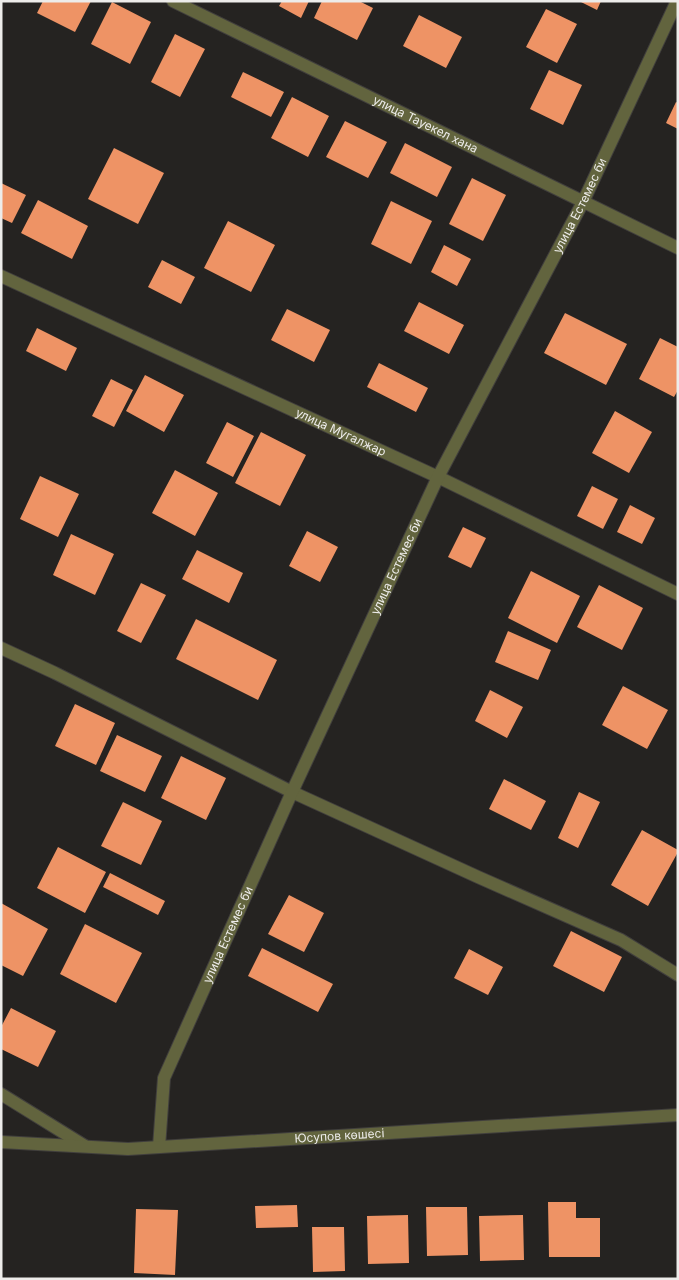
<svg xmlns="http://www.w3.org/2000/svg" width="679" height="1280" viewBox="0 0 679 1280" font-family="Inter,sans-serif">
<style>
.building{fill:#ee9365}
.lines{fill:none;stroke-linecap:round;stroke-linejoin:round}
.minor-casing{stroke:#413f3d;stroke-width:14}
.tertiary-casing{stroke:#413f3d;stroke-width:14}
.minor{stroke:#62643e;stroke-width:12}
.tertiary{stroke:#62643e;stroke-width:12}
.labels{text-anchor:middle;stroke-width:5;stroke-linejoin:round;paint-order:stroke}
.street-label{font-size:12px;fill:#edecea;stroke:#0d0d0c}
</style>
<rect width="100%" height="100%" fill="#252321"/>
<!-- building -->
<path class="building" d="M 43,1 L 91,1 L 75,32 L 37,13 Z
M 282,1 L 309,1 L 301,18 L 279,6 Z
M 322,1 L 359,1 L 373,8 L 357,40 L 314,18 Z
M 579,1 L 601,1 L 597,10 Z
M 112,2 L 151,22 L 130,64 L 91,44 Z
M 546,9 L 577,24 L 557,63 L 526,47 Z
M 419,15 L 462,37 L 446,68 L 403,46 Z
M 175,34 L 205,49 L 180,97 L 151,82 Z
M 549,70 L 582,85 L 563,125 L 530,109 Z
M 243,72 L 284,92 L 271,117 L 231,97 Z
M 292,97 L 329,116 L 308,157 L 271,138 Z
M 676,102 L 678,103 L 678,129 L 666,123 Z
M 345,121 L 387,142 L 368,178 L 326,157 Z
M 405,143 L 452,167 L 437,197 L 390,173 Z
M 114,148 L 164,173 L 138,224 L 88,199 Z
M 472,178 L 506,195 L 483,241 L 449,224 Z
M 1,183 L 26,195 L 12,223 L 1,218 Z
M 38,200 L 88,226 L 72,259 L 21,233 Z
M 391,201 L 432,221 L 411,264 L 371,244 Z
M 228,221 L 275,245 L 251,292 L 204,268 Z
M 444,245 L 471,259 L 457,286 L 431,272 Z
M 162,260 L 195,277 L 181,304 L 148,287 Z
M 419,302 L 464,325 L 449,354 L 404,331 Z
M 287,309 L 330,330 L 314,362 L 271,340 Z
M 565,313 L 627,344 L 606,385 L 544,353 Z
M 37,328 L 77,348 L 66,371 L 26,351 Z
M 660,338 L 678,347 L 678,390 L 674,397 L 639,379 Z
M 379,363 L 428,388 L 416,412 L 367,387 Z
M 145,375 L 184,395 L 164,432 L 126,411 Z
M 111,379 L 133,390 L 114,427 L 92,416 Z
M 615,411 L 652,432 L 629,473 L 592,453 Z
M 227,422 L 254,436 L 233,477 L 206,463 Z
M 261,432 L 306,455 L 280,506 L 235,483 Z
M 175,470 L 218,493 L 195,536 L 152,513 Z
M 40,476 L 79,494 L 58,537 L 20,519 Z
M 592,486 L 618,499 L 603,529 L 577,516 Z
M 630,505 L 655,518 L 642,544 L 617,532 Z
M 463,527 L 486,538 L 471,568 L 448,557 Z
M 307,531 L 338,547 L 320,582 L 289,566 Z
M 71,534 L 114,554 L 95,595 L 53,575 Z
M 197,550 L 243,573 L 229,603 L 182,579 Z
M 531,571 L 580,596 L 557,643 L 508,618 Z
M 141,583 L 166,595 L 141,643 L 117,631 Z
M 599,585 L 643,608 L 622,650 L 577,627 Z
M 196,619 L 277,660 L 258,700 L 176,659 Z
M 508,631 L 551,650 L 538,680 L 495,662 Z
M 623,686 L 668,710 L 647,749 L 602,725 Z
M 490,690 L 523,707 L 507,738 L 475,721 Z
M 75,704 L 115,723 L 96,765 L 55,746 Z
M 117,735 L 162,756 L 145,792 L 100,771 Z
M 181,756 L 226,778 L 206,820 L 161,798 Z
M 504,779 L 546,801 L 531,830 L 489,809 Z
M 579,792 L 600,802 L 578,848 L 558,838 Z
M 123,802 L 162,821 L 141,865 L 101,846 Z
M 642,830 L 678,850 L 678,852 L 648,906 L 611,885 Z
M 58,847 L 106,872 L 85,913 L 37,888 Z
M 110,873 L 165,901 L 158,915 L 103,887 Z
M 289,895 L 324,913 L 304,952 L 268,934 Z
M 1,903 L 48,929 L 23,976 L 1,965 Z
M 85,924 L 142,953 L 116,1003 L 60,974 Z
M 571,931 L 622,957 L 604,992 L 553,966 Z
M 262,948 L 333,984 L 318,1012 L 248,976 Z
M 469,949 L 503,967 L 488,995 L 454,978 Z
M 11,1008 L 56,1031 L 38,1067 L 1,1049 L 1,1027 Z
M 548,1202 L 576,1202 L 576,1218 L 600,1218 L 600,1257 L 549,1257 Z
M 297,1205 L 298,1227 L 256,1228 L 255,1206 Z
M 426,1207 L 467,1207 L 468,1255 L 427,1256 Z
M 136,1209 L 178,1210 L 175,1275 L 134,1273 Z
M 408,1215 L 409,1263 L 368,1264 L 367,1216 Z
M 523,1215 L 524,1260 L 480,1261 L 479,1216 Z
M 312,1227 L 344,1227 L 345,1271 L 313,1272 Z"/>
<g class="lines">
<defs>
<g id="minor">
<path id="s1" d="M 173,1 L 678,248"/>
<path id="s2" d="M 1,276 L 438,477 L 678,594"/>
<path d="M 1,648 L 55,673 L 292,792 L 478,877 L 621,940 L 678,975"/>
<path d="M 1,1094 L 85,1146"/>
<path id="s3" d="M 159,1147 L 164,1078 L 292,792 L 438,477 L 583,202 L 677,1"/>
</g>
<g id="tertiary">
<path id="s4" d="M 1,1142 L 128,1149 L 678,1115"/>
</g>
</defs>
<!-- minor casing -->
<use href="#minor" class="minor-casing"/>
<!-- tertiary casing -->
<use href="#tertiary" class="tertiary-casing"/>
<!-- minor -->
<use href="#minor" class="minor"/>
<!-- tertiary -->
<use href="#tertiary" class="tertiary"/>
</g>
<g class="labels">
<!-- street labels -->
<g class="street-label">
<text dy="4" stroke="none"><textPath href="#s1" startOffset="281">улица Тауекел хана</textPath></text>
<text dy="4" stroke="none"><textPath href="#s3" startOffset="1036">улица Естемес би</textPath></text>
<text dy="4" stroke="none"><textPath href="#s2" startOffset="374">улица Мугалжар</textPath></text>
<text dy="4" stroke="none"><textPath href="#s3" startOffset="631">улица Естемес би</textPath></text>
<text dy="4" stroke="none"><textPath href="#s3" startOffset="226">улица Естемес би</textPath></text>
<text dy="4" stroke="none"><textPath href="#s4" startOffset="339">Юсупов көшесі</textPath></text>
</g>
</g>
<!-- border -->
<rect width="679" height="1280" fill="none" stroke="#edecea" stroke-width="5"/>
</svg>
